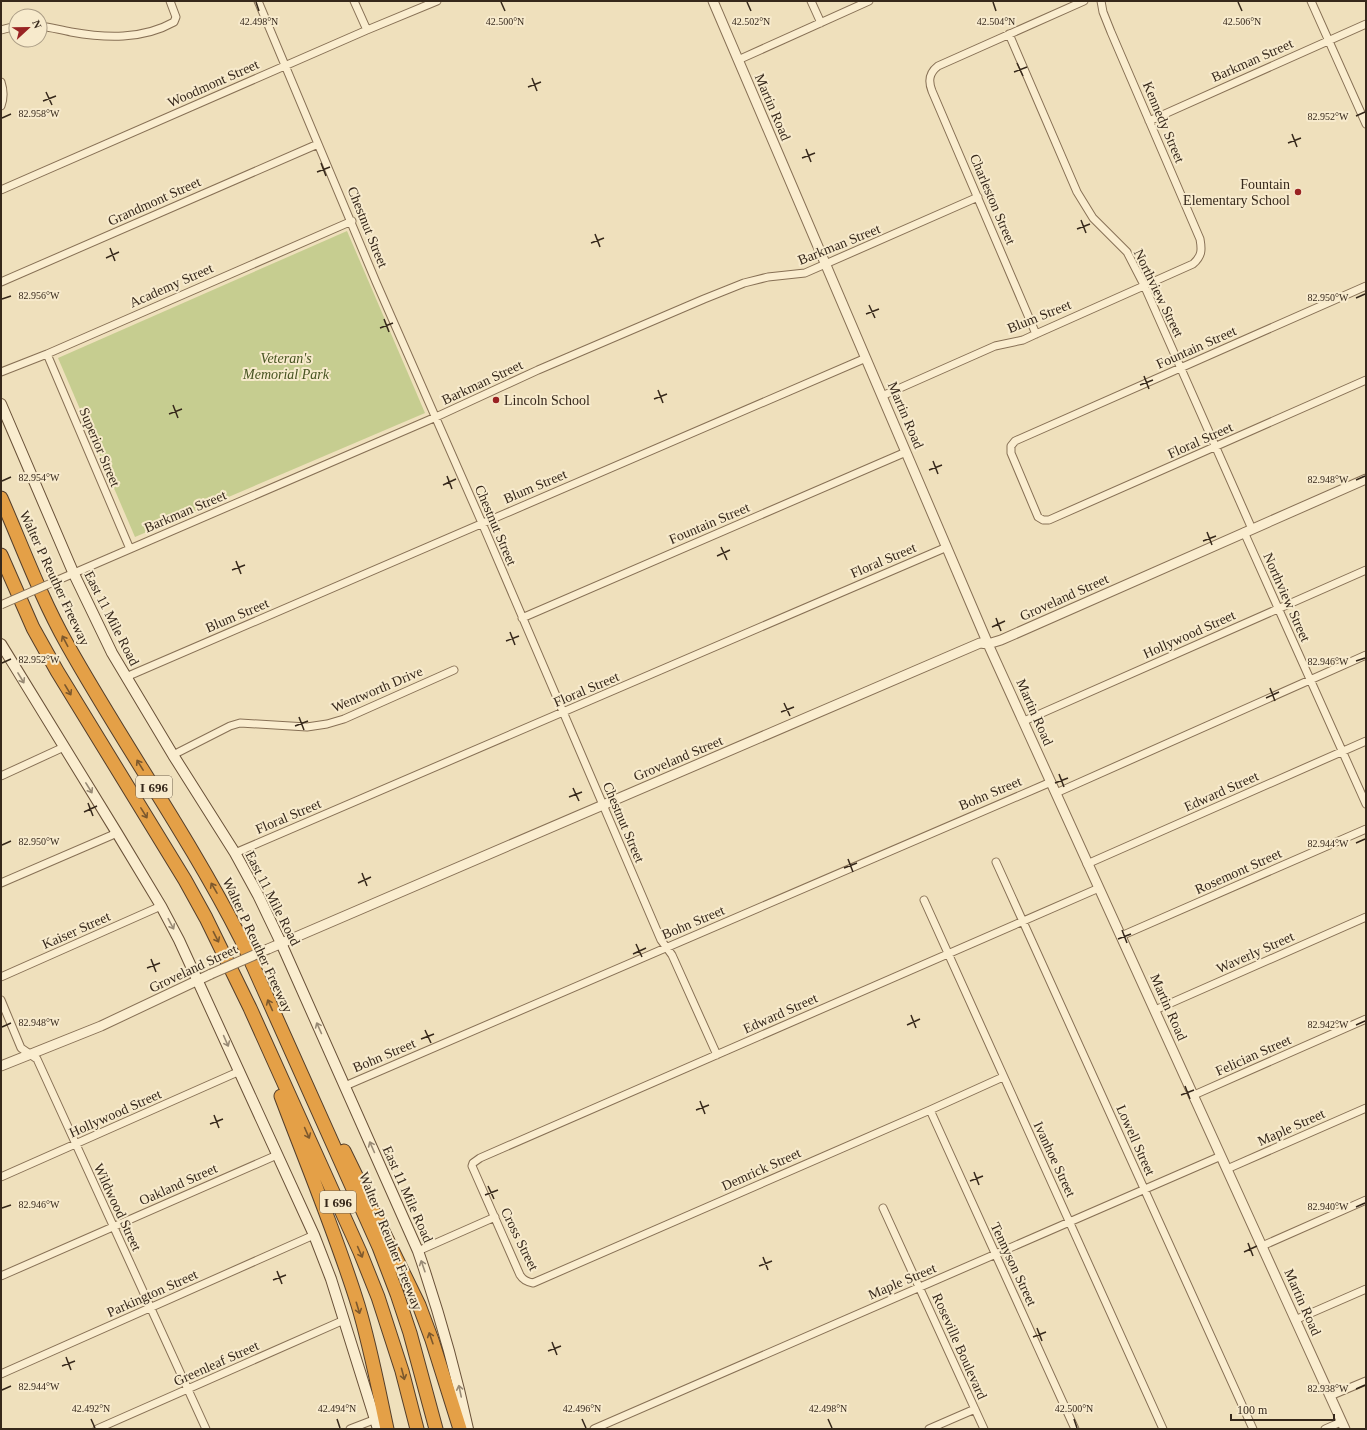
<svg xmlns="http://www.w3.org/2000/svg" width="1367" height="1430" viewBox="0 0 1367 1430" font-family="'Times New Roman',serif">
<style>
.green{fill:#c6cd90}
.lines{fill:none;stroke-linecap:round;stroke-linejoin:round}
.minor-casing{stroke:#877055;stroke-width:9}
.tertiary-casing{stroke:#877055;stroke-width:11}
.secondary-casing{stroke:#695138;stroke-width:12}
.motorway-casing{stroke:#543e2a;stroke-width:15}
.minor{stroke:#faedcf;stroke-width:7}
.tertiary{stroke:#faedcf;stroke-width:9}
.secondary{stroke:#faedcf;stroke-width:10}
.motorway{stroke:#e4a047;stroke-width:13}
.minor-bridge-casing{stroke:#877055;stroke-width:9;stroke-linecap:butt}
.tertiary-bridge-casing{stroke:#877055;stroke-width:11;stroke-linecap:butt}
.minor-bridge{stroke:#faedcf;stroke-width:7}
.tertiary-bridge{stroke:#faedcf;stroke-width:9}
.oneway{stroke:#7c582d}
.oneway2{stroke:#988a75}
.ticks{fill:none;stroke:#36281b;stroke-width:1.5}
.poi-dot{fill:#992323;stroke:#f7eacc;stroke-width:1.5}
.labels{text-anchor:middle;stroke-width:4;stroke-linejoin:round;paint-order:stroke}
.shield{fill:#f7eacc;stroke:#706250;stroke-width:1}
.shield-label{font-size:13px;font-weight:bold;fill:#36281b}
.street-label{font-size:14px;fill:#36281b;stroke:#f7eacc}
.poi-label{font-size:14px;fill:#36281b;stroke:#f7eacc;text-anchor:end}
.park-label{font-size:14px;font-style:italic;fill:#465320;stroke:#f7eacc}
.ticks-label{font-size:10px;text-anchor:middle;fill:#36281b;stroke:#f7eacc;stroke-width:4;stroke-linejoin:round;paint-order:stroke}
</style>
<rect width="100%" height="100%" fill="#efe0bc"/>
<!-- green -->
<path class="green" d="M 347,231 L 425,413 L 135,537 L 58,358 Z"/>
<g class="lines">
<defs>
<path id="minor" d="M 258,1 L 376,282 L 482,523 L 661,940 L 672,955 L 717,1055
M 354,1 L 367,30
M 811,1 L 821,23
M 1311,1 L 1366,124
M 40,26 C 50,27 60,30 71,32 C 105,38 142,40 174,22 L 176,17 L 170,1
M 1,30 L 16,26
M 1009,34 L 1077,192 L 1093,218 L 1127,252 L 1144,285 L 1252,529
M 738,60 L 869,1
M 1,82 C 4,91 4,98 1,106
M 1149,121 L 1366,24
M 1,190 L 367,30 L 437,1
M 1,282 L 318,144
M 1366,286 L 1015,441 L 1011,446 L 1011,453 L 1038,517 L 1043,520 L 1049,520 L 1366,380
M 1036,334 L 932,91 C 928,81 929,73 938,66 L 1084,1
M 47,354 L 130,549
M 1,372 L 47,354 L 352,221
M 882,396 L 995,346 L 1023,340 L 1036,334 L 1193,264 C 1202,256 1202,250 1200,239 L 1111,32 L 1103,12 L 1101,1
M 1244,532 L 1366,804
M 58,580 L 436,417 L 538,370 L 704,299 L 744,283 L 768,277 L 805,273 L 978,197
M 522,618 L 906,452
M 126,677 L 866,358
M 1024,721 L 1366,570
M 173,755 L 230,726 L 240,723 L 307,727 L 327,724 L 344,719 L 454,670
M 1,776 L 64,747
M 1056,793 L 1366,655
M 235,853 L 947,547
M 996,862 L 1253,1429
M 1087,864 L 1366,741
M 1,883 L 117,833
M 924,900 L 1163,1429
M 1121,936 L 1366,829
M 1,977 L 161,906
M 1,1000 L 21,1048 L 37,1059 L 206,1429
M 1155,1010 L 1366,917
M 1003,1077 L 930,1110 L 533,1283 C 527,1282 523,1280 520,1275 L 472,1166 L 473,1163 L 480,1158 L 1099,888
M 345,1086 L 1051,782
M 1194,1095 L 1366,1019
M 930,1110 L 1075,1429
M 1227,1169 L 1366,1108
M 1,1177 L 240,1071
M 883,1208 L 984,1429
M 1262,1246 L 1366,1200
M 418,1251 L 495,1217
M 1,1276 L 277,1155
M 1295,1320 L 1366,1289
M 1,1374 L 314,1235
M 1330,1396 L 1366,1381
M 97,1429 L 344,1320
M 350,1429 L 376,1419
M 594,1429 L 1221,1156
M 929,1429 L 975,1409
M 1325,1429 L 1341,1422"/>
<path id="tertiary" d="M 713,1 L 988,644 L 1345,1429
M 268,949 L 980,643 L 988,644 L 1001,640 L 1366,479
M 1,1066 L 101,1026 L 211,974"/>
<path id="secondary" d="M 1,404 L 73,572 L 112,653 L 173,755 L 235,853 L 258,895 L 281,943 L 418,1251 C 438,1309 455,1368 468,1429
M 1,644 L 117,833 L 161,906 L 179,940 L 314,1235 L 331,1279 L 378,1429"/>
<path id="motorway" d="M 1,498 C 22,546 41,598 67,644 C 123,744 189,837 241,939 L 379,1247 L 397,1294 L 410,1333 L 436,1429
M 1,555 L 33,628 L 57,671 L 185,880 L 206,918 L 250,1008 L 360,1252 L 378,1297 L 402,1371 L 417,1429
M 281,1096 C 307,1165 336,1234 358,1305 C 370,1345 378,1387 387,1429
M 344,1151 L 419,1305 L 432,1340 L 460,1429"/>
</defs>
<!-- minor casing -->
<use href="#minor" class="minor-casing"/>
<!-- tertiary casing -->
<use href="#tertiary" class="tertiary-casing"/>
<!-- secondary casing -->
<use href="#secondary" class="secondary-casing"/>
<!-- motorway casing -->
<use href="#motorway" class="motorway-casing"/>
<!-- minor -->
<use href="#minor" class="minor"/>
<!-- tertiary -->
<use href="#tertiary" class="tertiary"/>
<!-- secondary -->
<use href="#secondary" class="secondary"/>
<!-- motorway -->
<use href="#motorway" class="motorway"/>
<defs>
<path id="minor-bridge" d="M 1,605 L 58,580"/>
<path id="tertiary-bridge" d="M 211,974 L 268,949"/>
</defs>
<!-- minor-bridge casing -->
<use href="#minor-bridge" class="minor-bridge-casing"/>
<!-- tertiary-bridge casing -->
<use href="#tertiary-bridge" class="tertiary-bridge-casing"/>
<!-- minor-bridge -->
<use href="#minor-bridge" class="minor-bridge"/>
<!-- tertiary-bridge -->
<use href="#tertiary-bridge" class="tertiary-bridge"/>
</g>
<!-- one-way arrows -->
<defs><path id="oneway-shaft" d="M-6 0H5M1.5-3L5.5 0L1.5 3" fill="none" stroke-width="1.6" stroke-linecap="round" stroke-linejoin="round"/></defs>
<g class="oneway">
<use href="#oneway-shaft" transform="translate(65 641) rotate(-118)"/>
<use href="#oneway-shaft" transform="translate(68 690) rotate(59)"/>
<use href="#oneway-shaft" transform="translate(140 765) rotate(-122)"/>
<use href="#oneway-shaft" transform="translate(144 813) rotate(58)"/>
<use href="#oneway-shaft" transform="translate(214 888) rotate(-120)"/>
<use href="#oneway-shaft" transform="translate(216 937) rotate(63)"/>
<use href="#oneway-shaft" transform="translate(270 1005) rotate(-114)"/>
<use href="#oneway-shaft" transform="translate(307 1133) rotate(66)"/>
<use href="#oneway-shaft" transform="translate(360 1252) rotate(66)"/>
<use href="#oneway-shaft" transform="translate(358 1308) rotate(73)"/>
<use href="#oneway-shaft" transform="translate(431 1338) rotate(-109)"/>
<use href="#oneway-shaft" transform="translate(403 1374) rotate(75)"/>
</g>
<g class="oneway2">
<use href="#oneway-shaft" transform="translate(21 678) rotate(59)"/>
<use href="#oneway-shaft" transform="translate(89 788) rotate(58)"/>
<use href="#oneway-shaft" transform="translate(171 924) rotate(62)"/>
<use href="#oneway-shaft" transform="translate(319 1028) rotate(-114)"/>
<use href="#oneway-shaft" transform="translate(226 1041) rotate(66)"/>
<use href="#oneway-shaft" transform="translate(372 1147) rotate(-114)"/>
<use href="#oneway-shaft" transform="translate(423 1266) rotate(-109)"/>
<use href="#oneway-shaft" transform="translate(460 1391) rotate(-102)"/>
</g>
<!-- ticks -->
<path class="ticks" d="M 256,2 L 259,11M 501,2 L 505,11M 747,2 L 751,11M 993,2 L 996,11M 1238,2 L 1242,11M 1017,63 L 1023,76M 1014,72 L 1027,67M 532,78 L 537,91M 528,87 L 541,82M 46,92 L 52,105M 43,101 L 56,96M 1356,116 L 1365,112M 2,118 L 11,114M 1292,134 L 1297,147M 1288,143 L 1301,138M 806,149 L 811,162M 802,158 L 815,153M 321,163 L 326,176M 317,172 L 330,167M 1081,220 L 1086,233M 1077,229 L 1090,224M 595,234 L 600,247M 591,243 L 604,238M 110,248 L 115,261M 106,258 L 119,252M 1356,298 L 1365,294M 2,299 L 11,296M 869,305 L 875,318M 866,314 L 879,309M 384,319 L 389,332M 380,328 L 393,323M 1144,376 L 1149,389M 1140,385 L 1153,380M 658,390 L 663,403M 654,399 L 667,394M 173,405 L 178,418M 169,414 L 182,409M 933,461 L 938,474M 929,470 L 942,465M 447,476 L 452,489M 1356,480 L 1365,476M 2,481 L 11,477M 443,485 L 456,479M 1207,532 L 1212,545M 1203,541 L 1216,536M 721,547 L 727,560M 717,556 L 730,550M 236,561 L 241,574M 232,570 L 245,565M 996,618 L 1001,631M 992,627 L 1005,621M 510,632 L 515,645M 506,641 L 519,636M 1356,661 L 1365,658M 2,663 L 11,659M 1270,688 L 1275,701M 1266,698 L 1279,692M 784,703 L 790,716M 781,712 L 794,707M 299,717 L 304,730M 295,726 L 308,721M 1059,774 L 1064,787M 1055,783 L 1068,778M 573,788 L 579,801M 569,797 L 582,792M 88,803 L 93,816M 84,812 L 97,806M 1356,843 L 1365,839M 2,845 L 11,841M 848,859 L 853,872M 844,868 L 857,863M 362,873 L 367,886M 358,883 L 371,877M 1122,930 L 1127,943M 1118,939 L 1131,934M 636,944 L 642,957M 633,954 L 646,948M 151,959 L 156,972M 147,968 L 160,963M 911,1015 L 916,1028M 907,1025 L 920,1019M 1356,1025 L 1365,1021M 2,1027 L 11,1023M 425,1030 L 431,1043M 421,1039 L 434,1034M 1185,1086 L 1190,1099M 1181,1095 L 1194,1090M 700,1101 L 705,1114M 696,1110 L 709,1105M 214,1115 L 219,1128M 210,1124 L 223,1119M 974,1172 L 979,1185M 970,1181 L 983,1176M 488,1186 L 494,1199M 485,1195 L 498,1190M 1356,1207 L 1365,1203M 2,1208 L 11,1205M 1248,1243 L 1253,1256M 1244,1252 L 1257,1246M 763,1257 L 768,1270M 759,1266 L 772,1261M 277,1271 L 282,1284M 273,1280 L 286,1275M 1037,1328 L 1042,1341M 1033,1337 L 1046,1332M 552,1342 L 557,1355M 548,1351 L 561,1346M 66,1357 L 71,1370M 62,1366 L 75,1361M 1356,1389 L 1365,1385M 2,1390 L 11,1386M 91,1419 L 95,1428M 337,1419 L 340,1428M 582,1419 L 586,1428M 828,1419 L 832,1428M 1074,1419 L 1077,1428"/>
<!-- markers -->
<g class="poi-dot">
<circle cx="1298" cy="192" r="4"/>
<circle cx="496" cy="400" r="4"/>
</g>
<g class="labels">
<!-- shield labels -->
<g class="shield">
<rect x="136" y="776" width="36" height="22" rx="3"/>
<rect x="320" y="1191" width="36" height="22" rx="3"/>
</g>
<g class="shield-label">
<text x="154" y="792">I 696</text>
<text x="338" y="1207">I 696</text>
</g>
<!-- street labels -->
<g class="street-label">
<text transform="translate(1252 60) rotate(-24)" y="5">Barkman Street</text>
<text transform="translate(213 83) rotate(-24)" y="5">Woodmont Street</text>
<text transform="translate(773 107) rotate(67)" y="5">Martin Road</text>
<text transform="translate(1164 122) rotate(67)" y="5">Kennedy Street</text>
<text transform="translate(993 199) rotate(67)" y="5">Charleston Street</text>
<text transform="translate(154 201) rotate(-24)" y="5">Grandmont Street</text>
<text transform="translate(368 227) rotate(68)" y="5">Chestnut Street</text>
<text transform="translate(839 244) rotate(-22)" y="5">Barkman Street</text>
<text transform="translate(171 285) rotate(-24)" y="5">Academy Street</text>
<text transform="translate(1159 293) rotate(64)" y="5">Northview Street</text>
<text transform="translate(1039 316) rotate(-22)" y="5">Blum Street</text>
<text transform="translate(1196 347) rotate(-24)" y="5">Fountain Street</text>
<text transform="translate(482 382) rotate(-25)" y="5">Barkman Street</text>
<text transform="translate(906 415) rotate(67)" y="5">Martin Road</text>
<text transform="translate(1200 440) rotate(-24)" y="5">Floral Street</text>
<text transform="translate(100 447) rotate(67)" y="5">Superior Street</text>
<text transform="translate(535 486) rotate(-23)" y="5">Blum Street</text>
<text transform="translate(185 511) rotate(-23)" y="5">Barkman Street</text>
<text transform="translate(709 523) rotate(-23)" y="5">Fountain Street</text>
<text transform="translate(496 525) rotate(67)" y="5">Chestnut Street</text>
<text transform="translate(883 560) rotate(-23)" y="5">Floral Street</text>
<text transform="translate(55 578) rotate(65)" y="5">Walter P Reuther Freeway</text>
<text transform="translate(1064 597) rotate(-24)" y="5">Groveland Street</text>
<text transform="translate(1287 597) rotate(66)" y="5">Northview Street</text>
<text transform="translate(237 615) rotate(-23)" y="5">Blum Street</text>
<text transform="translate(112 618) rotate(63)" y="5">East 11 Mile Road</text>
<text transform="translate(1189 634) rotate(-24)" y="5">Hollywood Street</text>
<text transform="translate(377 689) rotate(-23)" y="5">Wentworth Drive</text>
<text transform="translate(586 689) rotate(-23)" y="5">Floral Street</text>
<text transform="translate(1035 712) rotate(66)" y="5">Martin Road</text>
<text transform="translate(678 758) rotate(-23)" y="5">Groveland Street</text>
<text transform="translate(1221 791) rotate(-24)" y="5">Edward Street</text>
<text transform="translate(990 793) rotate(-23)" y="5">Bohn Street</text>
<text transform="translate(288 816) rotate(-23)" y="5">Floral Street</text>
<text transform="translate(624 822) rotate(67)" y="5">Chestnut Street</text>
<text transform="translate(1238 871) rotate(-24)" y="5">Rosemont Street</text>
<text transform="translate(273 898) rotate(63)" y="5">East 11 Mile Road</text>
<text transform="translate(693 922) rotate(-23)" y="5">Bohn Street</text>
<text transform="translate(76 930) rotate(-24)" y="5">Kaiser Street</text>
<text transform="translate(258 945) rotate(65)" y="5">Walter P Reuther Freeway</text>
<text transform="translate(1255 952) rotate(-24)" y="5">Waverly Street</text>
<text transform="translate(193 968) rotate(-25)" y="5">Groveland Street</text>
<text transform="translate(1169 1007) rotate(66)" y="5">Martin Road</text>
<text transform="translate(780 1013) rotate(-24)" y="5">Edward Street</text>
<text transform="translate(384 1055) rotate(-23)" y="5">Bohn Street</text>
<text transform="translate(1253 1055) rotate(-24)" y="5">Felician Street</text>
<text transform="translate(115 1113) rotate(-24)" y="5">Hollywood Street</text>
<text transform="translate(1291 1127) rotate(-24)" y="5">Maple Street</text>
<text transform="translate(1136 1140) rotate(66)" y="5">Lowell Street</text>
<text transform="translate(1055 1159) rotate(65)" y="5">Ivanhoe Street</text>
<text transform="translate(761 1169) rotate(-24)" y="5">Demrick Street</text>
<text transform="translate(178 1184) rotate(-24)" y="5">Oakland Street</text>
<text transform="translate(408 1194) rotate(66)" y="5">East 11 Mile Road</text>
<text transform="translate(118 1207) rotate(65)" y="5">Wildwood Street</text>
<text transform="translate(520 1239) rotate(64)" y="5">Cross Street</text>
<text transform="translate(391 1241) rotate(68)" y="5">Walter P Reuther Freeway</text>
<text transform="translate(1014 1264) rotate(65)" y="5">Tennyson Street</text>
<text transform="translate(902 1281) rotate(-23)" y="5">Maple Street</text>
<text transform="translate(152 1293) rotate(-24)" y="5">Parkington Street</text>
<text transform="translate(1303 1302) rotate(66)" y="5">Martin Road</text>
<text transform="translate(960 1346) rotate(66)" y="5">Roseville Boulevard</text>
<text transform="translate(216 1363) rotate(-24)" y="5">Greenleaf Street</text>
</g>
<!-- poi labels -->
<g class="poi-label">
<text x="1290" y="189">Fountain<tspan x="1290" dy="16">Elementary School</tspan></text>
<text x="504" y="405" text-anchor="start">Lincoln School</text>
</g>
<!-- park labels -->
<g class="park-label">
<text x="286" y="363">Veteran's<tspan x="286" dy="16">Memorial Park</tspan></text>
</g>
</g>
<g class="ticks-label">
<text x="1242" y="25">42.506°N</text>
<text x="259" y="25">42.498°N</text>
<text x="505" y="25">42.500°N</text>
<text x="751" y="25">42.502°N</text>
<text x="996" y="25">42.504°N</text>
<text x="39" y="117">82.958°W</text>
<text x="1328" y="120">82.952°W</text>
<text x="39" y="299">82.956°W</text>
<text x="1328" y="301">82.950°W</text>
<text x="39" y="481">82.954°W</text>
<text x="1328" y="483">82.948°W</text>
<text x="39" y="663">82.952°W</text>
<text x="1328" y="665">82.946°W</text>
<text x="39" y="845">82.950°W</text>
<text x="1328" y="847">82.944°W</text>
<text x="39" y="1026">82.948°W</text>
<text x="1328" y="1028">82.942°W</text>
<text x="39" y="1208">82.946°W</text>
<text x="1328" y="1210">82.940°W</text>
<text x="39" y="1390">82.944°W</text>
<text x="1328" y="1392">82.938°W</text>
<text x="91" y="1412">42.492°N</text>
<text x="337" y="1412">42.494°N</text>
<text x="582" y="1412">42.496°N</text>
<text x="828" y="1412">42.498°N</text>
<text x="1074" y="1412">42.500°N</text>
</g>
<!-- border -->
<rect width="1367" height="1430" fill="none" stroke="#36281b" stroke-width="4"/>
<!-- north arrow -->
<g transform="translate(28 28) rotate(68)"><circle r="19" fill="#f7eacc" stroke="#aa9c85"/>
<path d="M0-3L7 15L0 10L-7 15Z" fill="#992323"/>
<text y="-6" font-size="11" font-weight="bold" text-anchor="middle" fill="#36281b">N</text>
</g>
<!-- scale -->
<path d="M1231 1414v6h103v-6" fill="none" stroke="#36281b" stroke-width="2"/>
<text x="1237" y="1414" font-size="12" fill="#36281b" stroke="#f7eacc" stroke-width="3" paint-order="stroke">100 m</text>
</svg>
